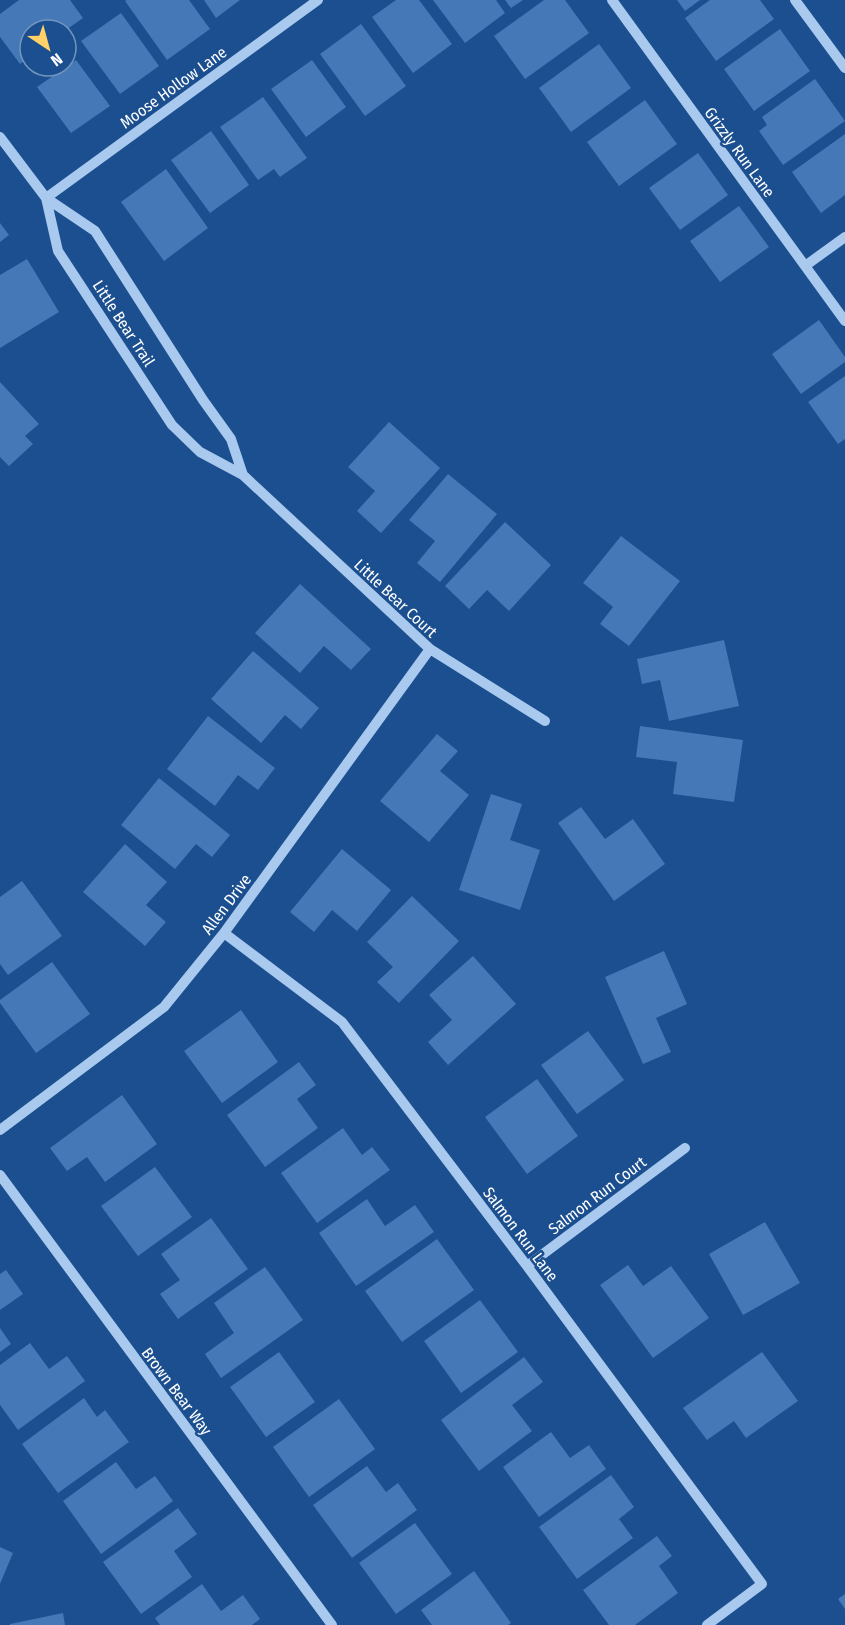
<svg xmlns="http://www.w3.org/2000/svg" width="845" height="1625" viewBox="0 0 845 1625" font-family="'Fira Sans Condensed',sans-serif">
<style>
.building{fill:#4478b7}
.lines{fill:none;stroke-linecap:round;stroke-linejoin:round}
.minor{stroke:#a9c9ee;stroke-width:10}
.labels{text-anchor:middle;stroke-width:5;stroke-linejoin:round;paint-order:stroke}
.street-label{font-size:16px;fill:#fff;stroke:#1b4f8f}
</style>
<rect width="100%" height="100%" fill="#1b4f8f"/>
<!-- building -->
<path class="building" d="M 19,0 L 70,0 L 83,18 L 66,30 L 30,30 L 30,56 L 20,64 L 0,37 L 0,14 Z
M 127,0 L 189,0 L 210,29 L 167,60 L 125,1 Z
M 204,0 L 240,0 L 216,18 Z
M 396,0 L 419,0 L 452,44 L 413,73 L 372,17 Z
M 433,0 L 496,0 L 505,13 L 465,43 Z
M 505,0 L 523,0 L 511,8 Z
M 544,0 L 565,0 L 589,33 L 525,79 L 494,36 Z
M 677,0 L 700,0 L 685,11 Z
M 710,0 L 760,0 L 774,19 L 716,61 L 685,18 Z
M 121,13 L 159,66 L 120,94 L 81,41 Z
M 361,24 L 406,86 L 365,116 L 320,54 Z
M 780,29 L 810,71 L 754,111 L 724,69 Z
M 599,44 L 631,88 L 571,132 L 539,88 Z
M 76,60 L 110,106 L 71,133 L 37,87 Z
M 312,60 L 346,107 L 306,137 L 271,89 Z
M 815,79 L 845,121 L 783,165 L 759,131 L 767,125 L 762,117 Z
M 263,97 L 307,158 L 280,177 L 274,169 L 258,180 L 220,127 Z
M 645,100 L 677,144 L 619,186 L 587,142 Z
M 211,131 L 249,185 L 210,213 L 171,160 Z
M 845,134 L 845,195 L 821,213 L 792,172 Z
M 698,153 L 728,195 L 680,230 L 649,188 Z
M 166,169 L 208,228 L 164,261 L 121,202 Z
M 739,206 L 769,247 L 720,282 L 690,241 Z
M 0,223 L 9,235 L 0,242 Z
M 27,259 L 59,312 L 0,348 L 0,275 Z
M 819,320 L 845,357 L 845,362 L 801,394 L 772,354 Z
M 845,376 L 845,439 L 838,444 L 808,402 Z
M 0,382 L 39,424 L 25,436 L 33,444 L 9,466 L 0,457 Z
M 389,422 L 440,468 L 381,533 L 357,511 L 375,491 L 348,467 Z
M 448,474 L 497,514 L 440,582 L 417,563 L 435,541 L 409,520 Z
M 505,522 L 551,565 L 509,611 L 487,590 L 469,609 L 445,586 Z
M 621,536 L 680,581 L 629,646 L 600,624 L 613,607 L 583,583 Z
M 300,584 L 371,649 L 351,670 L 324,646 L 300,673 L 255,633 Z
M 724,640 L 739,706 L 669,721 L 660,680 L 642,684 L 637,659 Z
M 253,651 L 319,708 L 301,729 L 285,715 L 261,743 L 211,699 Z
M 208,716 L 275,768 L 258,790 L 238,775 L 215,806 L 167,769 Z
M 640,726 L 743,740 L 734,802 L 673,794 L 677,762 L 636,757 Z
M 437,734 L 458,751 L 440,771 L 469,795 L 429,842 L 380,801 Z
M 159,778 L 230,835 L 212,857 L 196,844 L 175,869 L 121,825 Z
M 491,794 L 522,804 L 510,840 L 540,850 L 520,910 L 459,890 Z
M 581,807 L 605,839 L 633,819 L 665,864 L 614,901 L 558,823 Z
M 125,844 L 167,882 L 146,905 L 166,922 L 145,946 L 83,892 Z
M 342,849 L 391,890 L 357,931 L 332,910 L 314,932 L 290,912 Z
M 22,881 L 62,936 L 8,975 L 0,964 L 0,897 Z
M 412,896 L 459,941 L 399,1003 L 377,982 L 393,967 L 367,942 Z
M 664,951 L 687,1004 L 656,1018 L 671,1052 L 643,1064 L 605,977 Z
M 473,956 L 516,1004 L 448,1065 L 428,1042 L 452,1020 L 429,995 Z
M 52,962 L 90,1014 L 36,1053 L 0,1003 L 0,1000 Z
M 241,1010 L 278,1062 L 222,1103 L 184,1051 Z
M 588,1031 L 624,1080 L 577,1114 L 541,1065 Z
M 299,1062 L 316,1085 L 297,1099 L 318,1128 L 265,1167 L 227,1115 Z
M 537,1079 L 578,1136 L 527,1174 L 485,1117 Z
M 122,1095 L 157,1144 L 105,1182 L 87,1157 L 67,1171 L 50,1148 Z
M 343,1128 L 362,1155 L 372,1147 L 390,1170 L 317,1223 L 281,1173 Z
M 155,1167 L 192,1217 L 138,1256 L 101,1206 Z
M 367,1199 L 385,1226 L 415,1205 L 434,1232 L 356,1286 L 319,1233 Z
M 211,1218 L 248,1269 L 178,1319 L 160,1294 L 180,1280 L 161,1254 Z
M 765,1222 L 800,1283 L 743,1315 L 709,1254 Z
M 437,1239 L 474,1290 L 402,1342 L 365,1291 Z
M 628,1265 L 643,1286 L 671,1266 L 709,1318 L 653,1358 L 600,1285 Z
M 265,1267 L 303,1320 L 221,1378 L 205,1354 L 234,1333 L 214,1303 Z
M 6,1270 L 23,1294 L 0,1310 L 0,1274 Z
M 480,1300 L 518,1352 L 461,1393 L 424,1341 Z
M 0,1328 L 11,1344 L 0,1352 Z
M 30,1343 L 49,1369 L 67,1356 L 85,1381 L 18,1430 L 0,1405 L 0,1365 Z
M 279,1352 L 315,1402 L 266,1437 L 230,1387 Z
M 762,1352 L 798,1401 L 746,1438 L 734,1421 L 707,1440 L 683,1408 Z
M 524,1357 L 543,1382 L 512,1405 L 532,1431 L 479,1471 L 441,1420 Z
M 84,1398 L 97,1417 L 105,1410 L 129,1442 L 58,1493 L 22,1444 Z
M 339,1399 L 375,1449 L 309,1497 L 273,1447 Z
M 551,1432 L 570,1458 L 589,1445 L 606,1469 L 539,1517 L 503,1467 Z
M 116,1462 L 136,1489 L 155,1476 L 173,1501 L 101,1554 L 63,1501 Z
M 367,1466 L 386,1492 L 398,1483 L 417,1510 L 352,1558 L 313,1505 Z
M 611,1475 L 634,1507 L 619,1519 L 633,1538 L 577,1579 L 539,1527 Z
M 178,1508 L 197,1534 L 174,1551 L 192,1577 L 141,1614 L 103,1562 Z
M 415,1523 L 452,1574 L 396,1614 L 359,1563 Z
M 657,1536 L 672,1556 L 659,1566 L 678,1593 L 635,1625 L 609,1625 L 583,1590 Z
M 0,1547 L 13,1553 L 0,1584 Z
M 474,1571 L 511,1623 L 508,1625 L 432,1625 L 421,1610 Z
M 202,1584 L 221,1611 L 243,1595 L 260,1619 L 252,1625 L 160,1625 L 155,1618 Z
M 845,1594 L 845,1609 L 838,1599 Z
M 63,1613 L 65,1625 L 10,1625 L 10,1624 Z"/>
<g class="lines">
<!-- minor -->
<path class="minor" d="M 612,0 L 845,321
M 795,0 L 845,68
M 0,137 L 46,198 L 95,231 L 203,400 L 231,439 L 243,475
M 46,198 L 58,251 L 172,425 L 200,452 L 243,475 L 430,649 L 545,721
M 46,198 L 318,0
M 805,266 L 845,237
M 224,933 L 342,1022 L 527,1266 L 762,1584 L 707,1625
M 0,1130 L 164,1007 L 224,933 L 430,649
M 0,1175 L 332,1625
M 527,1266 L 685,1148"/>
</g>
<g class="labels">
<!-- street labels -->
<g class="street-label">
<text transform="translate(173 87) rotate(-36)" y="6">Moose Hollow Lane</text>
<text transform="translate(740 152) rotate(54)" y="6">Grizzly Run Lane</text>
<text transform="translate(124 323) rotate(57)" y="6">Little Bear Trail</text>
<text transform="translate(396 598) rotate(43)" y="6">Little Bear Court</text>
<text transform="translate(226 904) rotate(-53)" y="6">Allen Drive</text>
<text transform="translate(597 1195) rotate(-37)" y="6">Salmon Run Court</text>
<text transform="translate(521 1234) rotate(53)" y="6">Salmon Run Lane</text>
<text transform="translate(177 1391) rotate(53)" y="6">Brown Bear Way</text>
</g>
</g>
<!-- north arrow -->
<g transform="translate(48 48) rotate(144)"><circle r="28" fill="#1b4f8f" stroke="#7695bc" stroke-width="1.5"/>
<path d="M0-4.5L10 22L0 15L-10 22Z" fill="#ffd166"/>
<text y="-9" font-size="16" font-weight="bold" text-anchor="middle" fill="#ffffff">N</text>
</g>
</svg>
